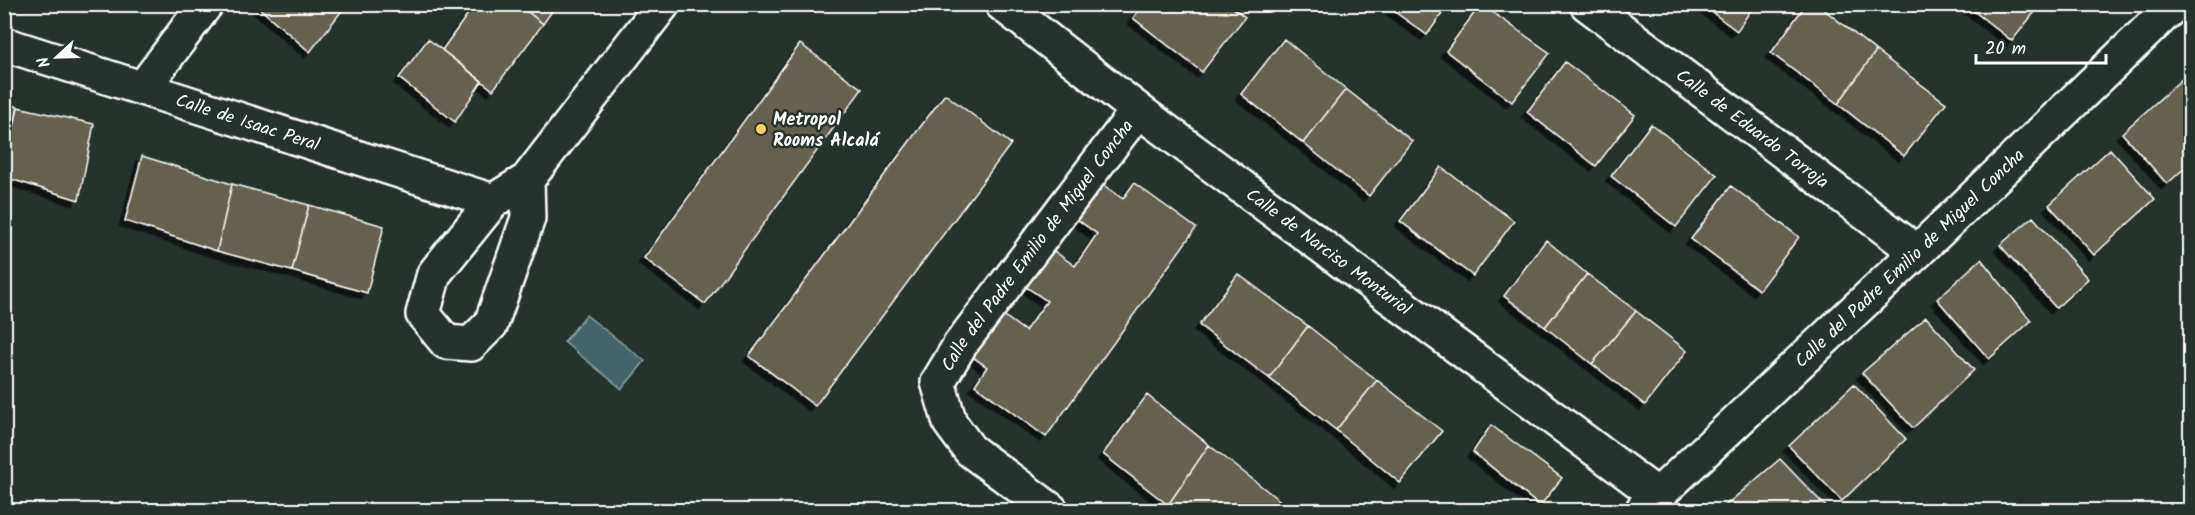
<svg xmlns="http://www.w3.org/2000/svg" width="2195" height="515" viewBox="0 0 2195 515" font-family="Kalam,sans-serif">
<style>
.water{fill:#45656c;stroke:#8fa3a7;stroke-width:1.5}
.building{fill:#66604f;stroke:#fff;stroke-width:1.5;filter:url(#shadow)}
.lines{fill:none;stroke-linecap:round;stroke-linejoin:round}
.street-casing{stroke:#fff;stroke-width:38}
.street{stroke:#26332d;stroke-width:33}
.poi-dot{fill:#ffd166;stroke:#26332d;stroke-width:2}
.labels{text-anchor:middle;stroke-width:5;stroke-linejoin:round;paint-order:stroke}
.poi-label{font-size:18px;font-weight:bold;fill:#fff;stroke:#26332d;text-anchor:start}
.street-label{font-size:18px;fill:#fff;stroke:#26332d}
</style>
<defs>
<filter id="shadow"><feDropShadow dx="-5.5" dy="5.5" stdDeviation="0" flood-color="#0009"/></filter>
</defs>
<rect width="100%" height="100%" fill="#26332d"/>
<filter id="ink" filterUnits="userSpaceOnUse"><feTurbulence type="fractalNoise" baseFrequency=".0167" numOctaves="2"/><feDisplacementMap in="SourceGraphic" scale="12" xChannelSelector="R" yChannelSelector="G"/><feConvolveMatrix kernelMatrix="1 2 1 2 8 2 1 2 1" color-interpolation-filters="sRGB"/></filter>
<g filter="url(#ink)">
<!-- water -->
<path class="water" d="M 586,315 L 645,361 L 622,389 L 564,342 Z"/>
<!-- building -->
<path class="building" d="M 258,4 L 347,4 L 310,52 L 257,6 Z
M 475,4 L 518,4 L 543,24 L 493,90 L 442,50 Z
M 518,4 L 557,4 L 543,24 Z
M 1143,4 L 1228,4 L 1245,17 L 1202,72 L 1133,18 Z
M 1384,4 L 1449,4 L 1427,35 Z
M 1481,4 L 1550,53 L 1512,102 L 1446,51 Z
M 1701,4 L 1755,4 L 1737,31 Z
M 1806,4 L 1817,4 L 1876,51 L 1838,104 L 1771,53 Z
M 1965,4 L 2041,4 L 2012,41 Z
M 428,39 L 482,81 L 455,122 L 399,78 Z
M 1284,39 L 1346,89 L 1303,143 L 1241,94 Z
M 800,44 L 862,89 L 705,304 L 644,258 Z
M 1876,51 L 1946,103 L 1904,156 L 1838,104 Z
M 1565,62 L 1635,115 L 1596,166 L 1527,112 Z
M 2184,77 L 2190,84 L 2190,163 L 2167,184 L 2122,133 Z
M 1346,89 L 1412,141 L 1369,196 L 1303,143 Z
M 945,94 L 1011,144 L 815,406 L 749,356 Z
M 4,102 L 18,107 L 4,171 Z
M 18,107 L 94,124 L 79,200 L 4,177 Z
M 1651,124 L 1717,175 L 1676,227 L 1611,176 Z
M 2110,149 L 2155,199 L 2094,255 L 2049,205 Z
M 142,156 L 232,184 L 217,251 L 125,221 Z
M 1441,167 L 1514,221 L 1473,276 L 1400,221 Z
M 1134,183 L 1196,228 L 1046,437 L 975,385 L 987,367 L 973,357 L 1003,315 L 1025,331 L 1047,301 L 1025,286 L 1051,249 L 1075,266 L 1097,234 L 1077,219 L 1102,184 L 1123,199 Z
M 232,184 L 309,205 L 292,271 L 217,251 Z
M 1731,186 L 1799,237 L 1759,290 L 1691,239 Z
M 309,205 L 384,226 L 367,293 L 292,271 Z
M 2033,217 L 2088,279 L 2056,308 L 2000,245 Z
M 1546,240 L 1587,274 L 1545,327 L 1504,296 Z
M 1981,259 L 2031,321 L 1989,359 L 1937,299 Z
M 1238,274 L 1308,326 L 1269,378 L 1199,325 Z
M 1587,274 L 1636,311 L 1592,364 L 1545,327 Z
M 1636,311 L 1687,351 L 1645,405 L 1592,364 Z
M 1926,317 L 1974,370 L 1913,428 L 1862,373 Z
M 1308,326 L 1377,380 L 1336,430 L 1269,378 Z
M 1377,380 L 1442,431 L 1400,483 L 1336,430 Z
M 1854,384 L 1906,439 L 1842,501 L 1789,446 Z
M 1147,395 L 1209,445 L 1168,505 L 1103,454 Z
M 1491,425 L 1562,478 L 1540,506 L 1473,452 Z
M 1209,445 L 1279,500 L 1271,510 L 1175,510 L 1168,505 Z
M 1780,459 L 1828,509 L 1826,510 L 1720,510 Z
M 1279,500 L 1292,510 L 1271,510 Z"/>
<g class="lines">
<defs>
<g id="street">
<path id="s1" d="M 1002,4 L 1138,110 L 1657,495"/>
<path id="s2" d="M 1587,4 L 1917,252"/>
<path id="s3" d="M 4,44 L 493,201"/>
<path d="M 143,88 L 206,4"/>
<path d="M 527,180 L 528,218 L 491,324 L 471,344 L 446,342 L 423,314 L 434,274 L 493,201 L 527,180 L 663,4"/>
<path id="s4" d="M 1643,509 L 1917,252 L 2175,4"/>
<path id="s5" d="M 1051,510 L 970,450 L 950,423 L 938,382 L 960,345 L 1138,110"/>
</g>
</defs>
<!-- street casing -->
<use href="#street" class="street-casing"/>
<!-- street -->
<use href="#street" class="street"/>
</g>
</g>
<!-- markers -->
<circle class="poi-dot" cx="761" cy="129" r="6"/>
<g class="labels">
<!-- poi labels -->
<g class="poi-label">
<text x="773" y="125">Metropol<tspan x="773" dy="21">Rooms Alcalá</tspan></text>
</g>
<!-- street labels -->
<g class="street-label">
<text dy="6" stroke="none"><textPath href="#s3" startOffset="256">Calle de Isaac Peral</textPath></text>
<text dy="6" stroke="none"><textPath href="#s2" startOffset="207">Calle de Eduardo Torroja</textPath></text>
<text dy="6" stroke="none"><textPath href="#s5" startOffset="346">Calle del Padre Emilio de Miguel Concha</textPath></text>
<text dy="6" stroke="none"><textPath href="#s1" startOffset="410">Calle de Narciso Monturiol</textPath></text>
<text dy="6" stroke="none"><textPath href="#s4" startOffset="366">Calle del Padre Emilio de Miguel Concha</textPath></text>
</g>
</g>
<!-- margin -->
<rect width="2195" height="515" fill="none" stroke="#26332d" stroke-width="24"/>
<rect x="12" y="12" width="2171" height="491" fill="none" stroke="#fff" stroke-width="2" filter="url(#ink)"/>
<!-- north arrow -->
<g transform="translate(57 57) rotate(248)" stroke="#26332d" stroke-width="4.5" paint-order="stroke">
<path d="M0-4.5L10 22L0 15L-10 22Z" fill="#ffffff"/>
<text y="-9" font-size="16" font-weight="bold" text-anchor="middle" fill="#ffffff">N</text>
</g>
<!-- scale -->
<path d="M1976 54v9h130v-9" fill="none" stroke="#ffffff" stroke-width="3"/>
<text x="1985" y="54" font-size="18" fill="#ffffff" stroke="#26332d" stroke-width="4.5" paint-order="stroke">20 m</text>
</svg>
